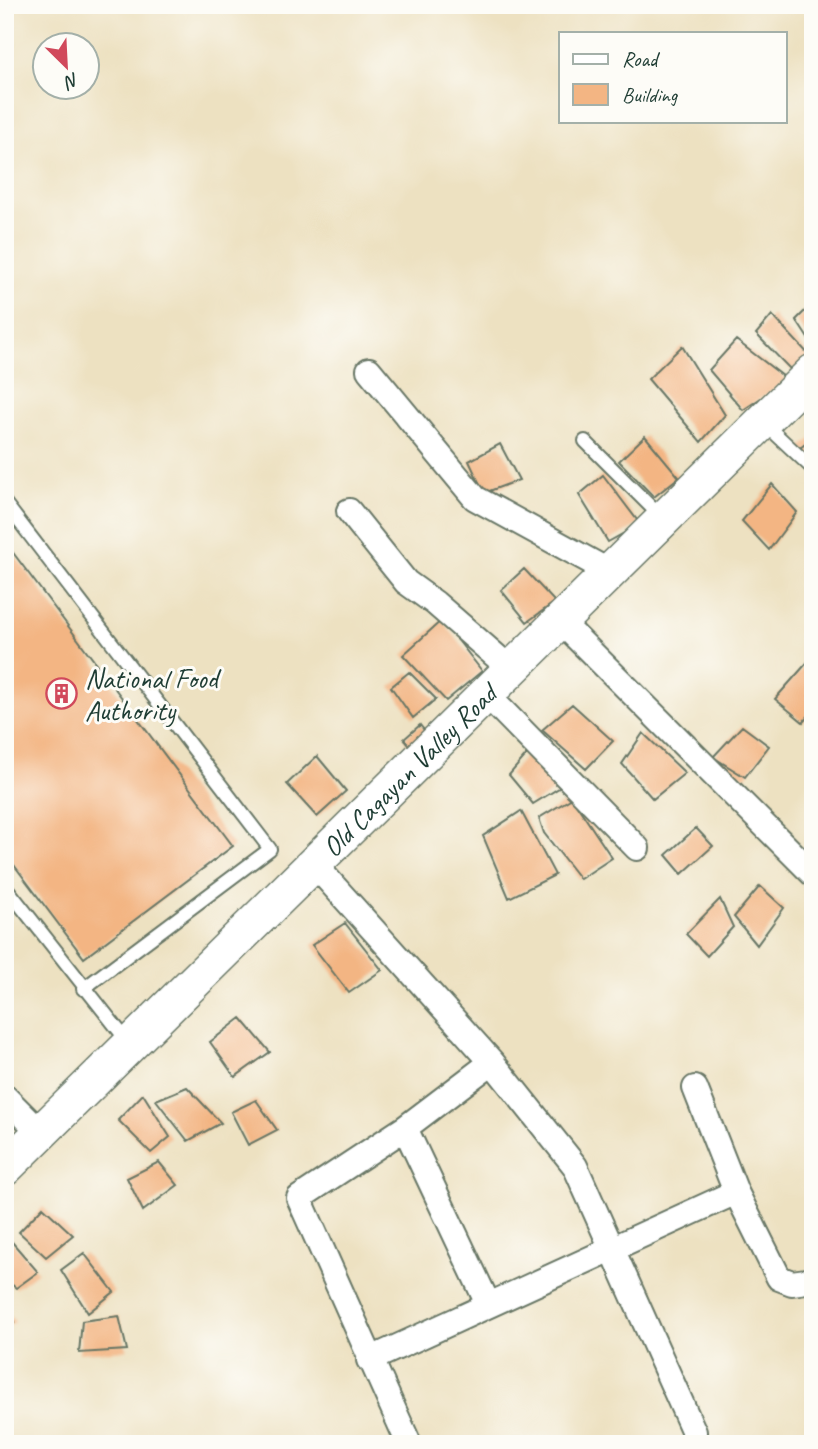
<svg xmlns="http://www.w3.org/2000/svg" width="818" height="1449" viewBox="0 0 818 1449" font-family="Caveat,sans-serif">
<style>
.building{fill:#f3b583}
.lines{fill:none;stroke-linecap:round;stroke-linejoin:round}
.lane-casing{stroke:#677665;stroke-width:16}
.street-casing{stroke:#677665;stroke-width:28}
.secondary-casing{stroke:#677665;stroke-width:38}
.lane{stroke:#fff;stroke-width:12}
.street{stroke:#fff;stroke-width:24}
.secondary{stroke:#fff;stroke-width:35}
.labels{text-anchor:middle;stroke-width:6;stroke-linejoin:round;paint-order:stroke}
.poi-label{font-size:28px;fill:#1f3d34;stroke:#fdfcf7;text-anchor:start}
.street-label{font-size:28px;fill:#1f3d34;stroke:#fdfcf7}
</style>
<rect width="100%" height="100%" fill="#fdfcf7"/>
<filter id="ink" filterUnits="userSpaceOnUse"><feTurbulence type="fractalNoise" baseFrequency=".0143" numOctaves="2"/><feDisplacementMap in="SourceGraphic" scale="14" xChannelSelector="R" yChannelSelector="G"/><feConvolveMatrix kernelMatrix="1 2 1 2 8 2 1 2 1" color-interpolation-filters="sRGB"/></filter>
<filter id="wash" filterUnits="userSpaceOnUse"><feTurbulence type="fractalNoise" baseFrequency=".00686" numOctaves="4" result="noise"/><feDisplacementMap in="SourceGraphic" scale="28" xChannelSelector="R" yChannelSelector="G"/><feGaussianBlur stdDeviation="1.57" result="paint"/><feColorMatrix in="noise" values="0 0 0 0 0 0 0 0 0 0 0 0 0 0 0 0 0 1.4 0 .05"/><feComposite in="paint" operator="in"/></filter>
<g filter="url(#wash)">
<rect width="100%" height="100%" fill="#ede1c1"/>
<g id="blocks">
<!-- building -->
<path class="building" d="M 810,306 L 813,309 L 813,346 L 796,320 Z
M 772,315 L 812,358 L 791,370 L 756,334 Z
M 736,340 L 788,380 L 743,410 L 709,370 Z
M 682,346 L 725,415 L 701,442 L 648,379 Z
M 645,436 L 679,477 L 654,497 L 619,461 Z
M 813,438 L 813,459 L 800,448 Z
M 500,444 L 519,480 L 484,493 L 469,461 Z
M 603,475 L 640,524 L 608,542 L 579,495 Z
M 772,484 L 797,512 L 769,550 L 742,521 Z
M 5,542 L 233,846 L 84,958 L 5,853 Z
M 524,569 L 555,602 L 527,622 L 501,590 Z
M 442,620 L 482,671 L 446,701 L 403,655 Z
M 813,656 L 813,711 L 803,722 L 775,699 Z
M 409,672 L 436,699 L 413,718 L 391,687 Z
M 572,704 L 613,741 L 586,769 L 542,730 Z
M 420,725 L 431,739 L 416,754 L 404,739 Z
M 742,726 L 769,746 L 745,777 L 713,757 Z
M 643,733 L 685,773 L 653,799 L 622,764 Z
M 529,752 L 562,786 L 533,804 L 509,775 Z
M 317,756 L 346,791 L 317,817 L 287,784 Z
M 572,798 L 612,858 L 580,879 L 544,833 L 539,818 Z
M 521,811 L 555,875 L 509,898 L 483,836 Z
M 696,828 L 713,846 L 682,874 L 666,855 Z
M 760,886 L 784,908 L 757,945 L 734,917 Z
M 720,899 L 733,927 L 707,956 L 686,934 Z
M 345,923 L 382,970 L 349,993 L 312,945 Z
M 241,1018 L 270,1052 L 235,1077 L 210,1042 Z
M 187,1087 L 221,1123 L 188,1141 L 156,1100 Z
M 143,1094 L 170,1137 L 151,1153 L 118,1120 Z
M 256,1100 L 277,1130 L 248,1145 L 231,1112 Z
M 159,1162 L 178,1185 L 143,1211 L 127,1178 Z
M 43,1207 L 73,1235 L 46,1257 L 19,1232 Z
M 12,1242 L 38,1272 L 16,1288 L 5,1279 L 5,1247 Z
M 84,1253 L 114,1292 L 88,1313 L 61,1270 Z
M 5,1309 L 15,1322 L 5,1329 Z
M 119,1316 L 127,1350 L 79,1353 L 82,1321 Z"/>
</g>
</g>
<g filter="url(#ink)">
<use href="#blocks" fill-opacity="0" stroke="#677665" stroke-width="2"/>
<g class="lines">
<defs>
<path id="lane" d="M 765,424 L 813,469
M 585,441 L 663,519
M 5,503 L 270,849 L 83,989
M 5,886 L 128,1042"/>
<path id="street" d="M 369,370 L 475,498 L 610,572
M 349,511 L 406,582 L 435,603 L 513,671
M 561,622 L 813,874
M 488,696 L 637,848
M 314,864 L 492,1062 L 575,1166 L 694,1432
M 695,1088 L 736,1192
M 5,1097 L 41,1133
M 405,1128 L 492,1062
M 369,1360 L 736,1192 L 779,1278 L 792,1283 L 813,1280
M 409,1444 L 299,1198 L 405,1128 L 488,1304"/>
<g id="secondary">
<path id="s1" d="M 5,1168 L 813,372"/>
</g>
</defs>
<!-- lane casing -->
<use href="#lane" class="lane-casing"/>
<!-- street casing -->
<use href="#street" class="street-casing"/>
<!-- secondary casing -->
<use href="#secondary" class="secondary-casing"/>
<!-- lane -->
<use href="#lane" class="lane"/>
<!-- street -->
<use href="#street" class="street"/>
<!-- secondary -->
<use href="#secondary" class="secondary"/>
</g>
</g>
<!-- icons -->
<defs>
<symbol id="building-ring" viewBox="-11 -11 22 22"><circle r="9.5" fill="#fdfcf7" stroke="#d1495b" stroke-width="1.5"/><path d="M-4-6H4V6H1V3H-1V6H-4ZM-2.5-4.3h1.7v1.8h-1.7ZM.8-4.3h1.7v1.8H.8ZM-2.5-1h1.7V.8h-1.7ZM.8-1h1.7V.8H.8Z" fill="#d1495b"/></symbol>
</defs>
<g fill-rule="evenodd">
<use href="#building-ring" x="44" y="676" width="35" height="35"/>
</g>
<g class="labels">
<!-- poi labels -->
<g class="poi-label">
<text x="85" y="688">National Food<tspan x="85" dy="32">Authority</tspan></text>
</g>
<!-- street labels -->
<g class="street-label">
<text dy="10" stroke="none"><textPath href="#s1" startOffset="567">Old Cagayan Valley Road</textPath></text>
</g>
</g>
<!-- margin -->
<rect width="818" height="1449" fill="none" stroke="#fdfcf7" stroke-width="28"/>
<!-- legend -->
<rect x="559" y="32" width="228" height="91" fill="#fdfcf7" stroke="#a4b0a9" stroke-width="2"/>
<rect x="573" y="54" width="35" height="10" fill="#ffffff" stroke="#a4b0a9" stroke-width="2"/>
<text x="622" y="66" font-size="21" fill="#1f3d34">Road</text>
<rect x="573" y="84" width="35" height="21" fill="#f3b583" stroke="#a4b0a9" stroke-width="2"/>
<text x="622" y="102" font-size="21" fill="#1f3d34">Building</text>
<!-- north arrow -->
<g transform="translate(66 66) rotate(156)"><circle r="33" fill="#fdfcf7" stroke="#a4b0a9" stroke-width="2"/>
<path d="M0-5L12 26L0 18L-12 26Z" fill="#d1495b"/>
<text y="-10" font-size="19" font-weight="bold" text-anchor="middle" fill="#1f3d34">N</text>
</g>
</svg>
